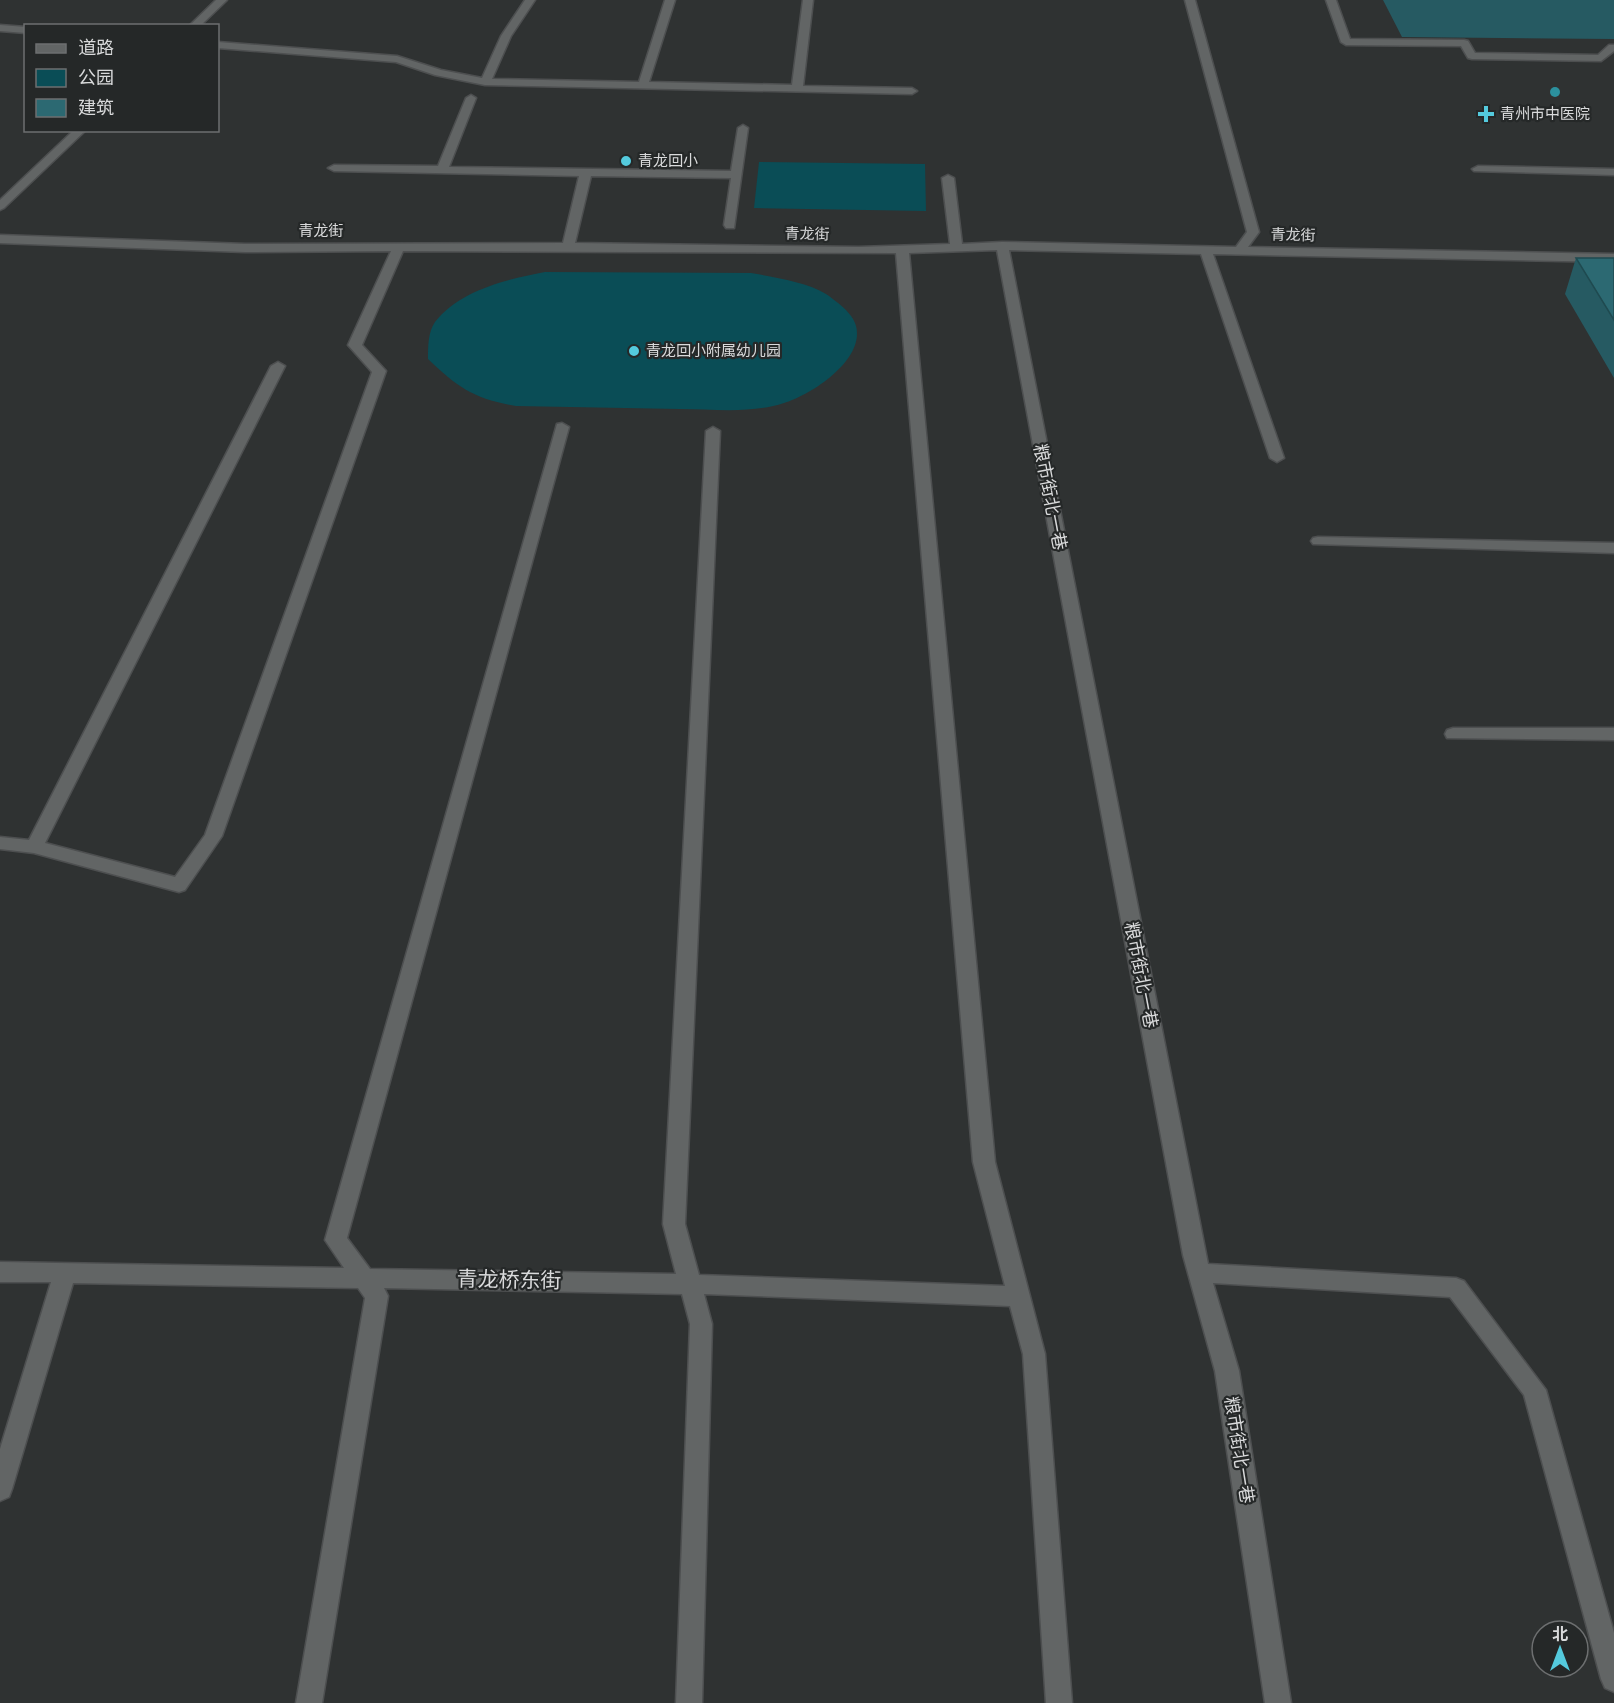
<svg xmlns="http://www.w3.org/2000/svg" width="1614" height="1703" viewBox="0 0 1614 1703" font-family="'Public Sans','Noto Sans SC',sans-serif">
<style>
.green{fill:#0a4d56}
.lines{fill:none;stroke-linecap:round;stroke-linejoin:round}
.minor-casing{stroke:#4d4f50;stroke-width:3}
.minor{fill:#626565;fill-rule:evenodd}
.tree{fill:#2c919e}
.wall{fill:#265a62}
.building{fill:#2c6972;stroke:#1f4a50;stroke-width:1.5}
.poi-dot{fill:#54cadd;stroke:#252828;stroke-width:2}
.labels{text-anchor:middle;stroke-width:4.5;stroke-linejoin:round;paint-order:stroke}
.far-poi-label{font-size:15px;fill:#d9dadb;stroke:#252828;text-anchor:start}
.far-street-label{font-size:15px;fill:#d9dadb;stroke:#252828}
.street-label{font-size:18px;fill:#d9dadb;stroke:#252828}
.near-street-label{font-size:21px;fill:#d9dadb;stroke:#252828}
</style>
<rect width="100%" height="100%" fill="#2f3232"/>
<!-- green -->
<path class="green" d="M 759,162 L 925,164 L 926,211 L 754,208 Z
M 545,272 L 751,273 C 773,277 807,282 826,294 C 836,301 853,313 856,326 C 865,360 811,395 784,403 C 751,414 713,409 680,409 C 625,408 570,407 516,406 C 475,399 458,388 428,359 C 428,347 428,332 435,322 C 460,290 508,279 545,272 Z"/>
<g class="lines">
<defs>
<path id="minor" d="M 216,0 L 227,0 L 200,26 L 189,26 Z
M 525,0 L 535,0 L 511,36 L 492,79 L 639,82 L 665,0 L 675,0 L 649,82 L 792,85 L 803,0 L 813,0 L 803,86 L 912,88 L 917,91 L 912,94 L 485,85 L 435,75 L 396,62 L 218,48 L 218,42 L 397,56 L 441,70 L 482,78 L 501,36 Z
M 1185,0 L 1195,0 L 1259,232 L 1248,247 L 1614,254 L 1614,262 L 1213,254 L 1284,458 L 1277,462 L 1270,458 L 1201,254 L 1009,250 L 1208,1264 L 1456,1278 L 1464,1281 L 1546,1390 L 1614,1633 L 1614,1692 L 1605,1688 L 1601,1679 L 1524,1395 L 1450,1297 L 1213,1283 L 1239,1371 L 1291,1703 L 1265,1703 L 1215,1371 L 1183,1255 L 997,250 L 909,253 L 995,1162 L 1045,1354 L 1072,1703 L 1046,1703 L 1023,1354 L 1010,1306 L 704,1294 L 712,1324 L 702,1703 L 676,1703 L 690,1324 L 682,1294 L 384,1288 L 388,1296 L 322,1703 L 296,1703 L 365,1298 L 358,1288 L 73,1283 L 12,1489 L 9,1497 L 0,1501 L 0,1449 L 51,1282 L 0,1282 L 0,1262 L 344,1268 L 325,1240 L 557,424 L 562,423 L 569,427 L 347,1238 L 370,1269 L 676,1274 L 663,1224 L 706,431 L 713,427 L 720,431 L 685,1224 L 699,1275 L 1005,1286 L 973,1162 L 896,253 L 403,251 L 362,345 L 386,371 L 222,836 L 185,890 L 179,892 L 34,853 L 0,849 L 0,837 L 29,840 L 271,366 L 278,362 L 285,366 L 45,843 L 175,877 L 205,835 L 372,372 L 348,345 L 391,251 L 245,252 L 0,243 L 0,235 L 245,244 L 563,243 L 579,176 L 334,171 L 328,168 L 334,165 L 438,166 L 466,98 L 471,95 L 476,98 L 449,167 L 731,171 L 738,128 L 743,125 L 748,128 L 734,228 L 726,228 L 724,225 L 731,178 L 591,176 L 575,243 L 859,247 L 950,244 L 942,178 L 948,175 L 954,178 L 962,244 L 1002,242 L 1236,247 L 1247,232 Z
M 1326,0 L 1336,0 L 1350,39 L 1464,40 L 1468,41 L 1475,53 L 1598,55 L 1609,45 L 1614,45 L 1614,51 L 1601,61 L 1472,59 L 1468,58 L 1461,46 L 1346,45 L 1341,42 Z
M 0,25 L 26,27 L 26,33 L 0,31 Z
M 74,130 L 86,130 L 4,208 L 0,210 L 0,200 Z
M 1478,166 L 1614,169 L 1614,175 L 1474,171 L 1472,169 Z
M 1318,537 L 1614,543 L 1614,553 L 1313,544 L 1311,541 L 1313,538 Z
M 1453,728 L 1614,728 L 1614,740 L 1447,738 L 1445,734 L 1447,730 Z"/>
</defs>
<!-- minor casing -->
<use href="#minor" class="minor-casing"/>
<!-- minor -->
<use href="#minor" class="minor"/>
</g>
<!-- trees -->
<circle class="tree" cx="1555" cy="92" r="5"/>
<!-- wall -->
<path class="wall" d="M 1383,0 L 1614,0 L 1614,39 L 1402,37 Z
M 1576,258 L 1614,258 L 1614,378 L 1565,294 Z"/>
<!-- building -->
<path class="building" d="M 1576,258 L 1614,258 L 1614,320 Z"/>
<!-- markers -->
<g class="poi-dot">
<path d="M1483 105h6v6h6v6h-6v6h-6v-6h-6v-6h6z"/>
<circle cx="626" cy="161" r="6"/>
<circle cx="634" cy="351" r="6"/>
</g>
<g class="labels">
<!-- far-poi labels -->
<g class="far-poi-label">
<text x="1500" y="119">青州市中医院</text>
<text x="638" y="166">青龙回小</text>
<text x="646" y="356">青龙回小附属幼儿园</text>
</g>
<!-- far-street labels -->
<g class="far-street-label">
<text x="321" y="236">青龙街</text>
<text transform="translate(807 234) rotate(1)" y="5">青龙街</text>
<text transform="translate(1293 235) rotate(1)" y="5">青龙街</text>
</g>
<!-- street labels -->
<g class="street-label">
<text transform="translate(1050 497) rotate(79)" y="6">粮市街北一巷</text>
<text transform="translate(1141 975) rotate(79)" y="6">粮市街北一巷</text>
<text transform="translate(1239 1450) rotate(81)" y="6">粮市街北一巷</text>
</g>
<!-- near-street labels -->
<g class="near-street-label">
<text transform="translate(509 1280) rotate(1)" y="7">青龙桥东街</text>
</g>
</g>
<!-- legend -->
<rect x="24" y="24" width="195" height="108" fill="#252828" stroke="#6d6f70" stroke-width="1.5"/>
<rect x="36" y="44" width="30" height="9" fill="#626565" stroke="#6d6f70" stroke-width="1.5"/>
<text x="78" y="54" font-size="18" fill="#d9dadb">道路</text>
<rect x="36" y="69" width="30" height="18" fill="#0a4d56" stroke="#6d6f70" stroke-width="1.5"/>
<text x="78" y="84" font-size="18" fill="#d9dadb">公园</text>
<rect x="36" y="99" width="30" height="18" fill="#2c6972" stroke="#6d6f70" stroke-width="1.5"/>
<text x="78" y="114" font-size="18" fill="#d9dadb">建筑</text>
<!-- north arrow -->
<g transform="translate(1560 1649)"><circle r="28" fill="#252828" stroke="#6d6f70" stroke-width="1.5"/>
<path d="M0-4.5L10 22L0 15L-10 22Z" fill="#54cadd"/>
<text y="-9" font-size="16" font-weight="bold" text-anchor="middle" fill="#d9dadb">北</text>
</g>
</svg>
